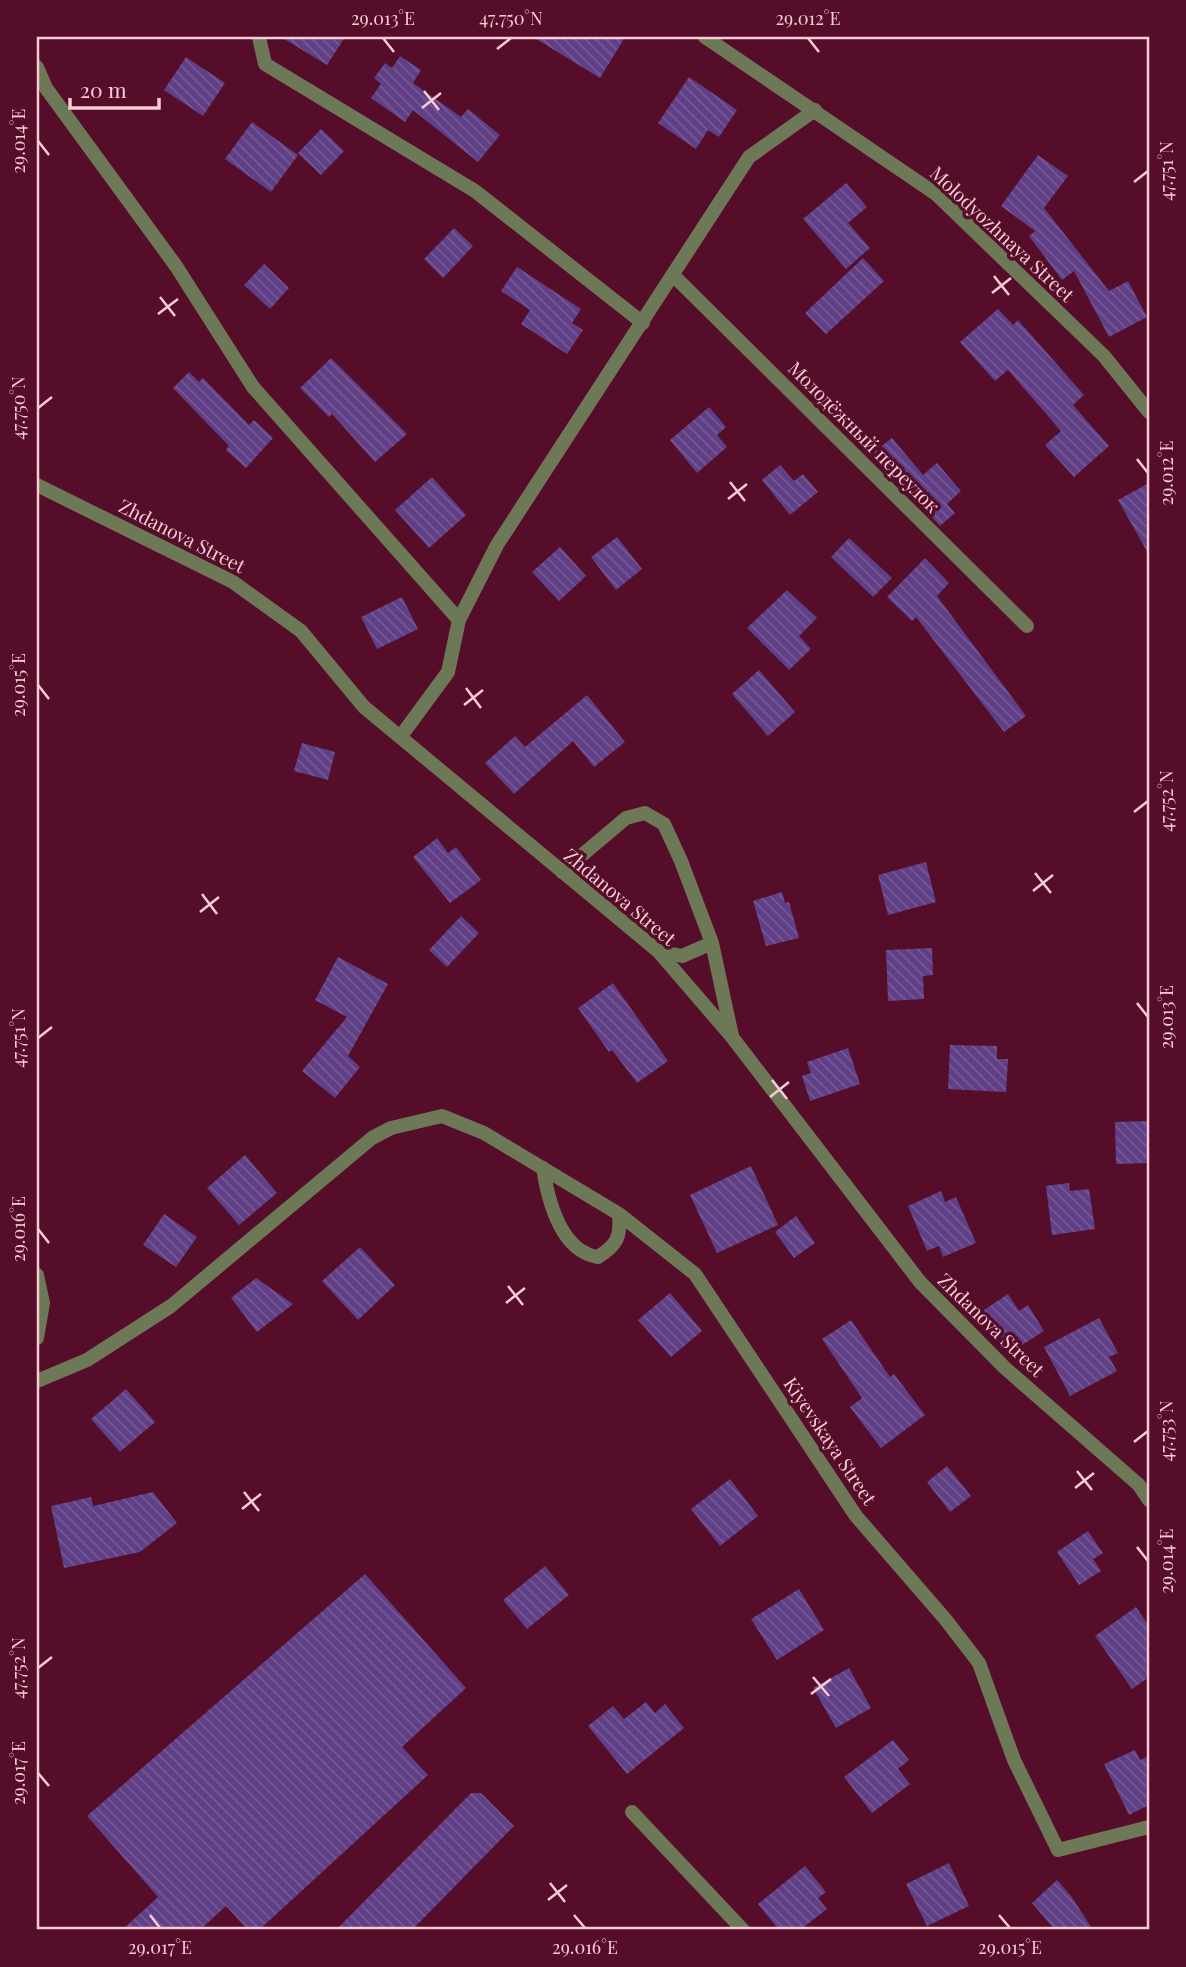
<svg xmlns="http://www.w3.org/2000/svg" width="1186" height="1967" viewBox="0 0 1186 1967" font-family="'Playfair Display',serif">
<style>
.building{fill:url(#building-back-hatch)}
.lines{fill:none;stroke-linecap:round;stroke-linejoin:round}
.minor{stroke:#6c7856;stroke-width:14}
.ticks{fill:none;stroke:#f8cbd5;stroke-width:2.5}
.labels{text-anchor:middle;stroke-width:7;stroke-linejoin:round;paint-order:stroke}
.street-label{font-size:19px;fill:#f8cbd5;stroke:#550d29}
.neatline{fill:none;stroke:#f8cbd5;stroke-width:2.5}
.ticks-label{font-size:18px;text-anchor:middle;fill:#f8cbd5}
</style>
<defs>
<pattern id="building-back-hatch" width="6" height="6" patternUnits="userSpaceOnUse" patternTransform="scale(1.75)"><rect width="6" height="6" fill="#5f3f85"/><path d="M-1 5l2 2M0 0l6 6M5-1l2 2" fill="none" stroke="#775995"/></pattern>
</defs>
<rect width="100%" height="100%" fill="#550d29"/>
<!-- building -->
<path class="building" d="M 281,37 L 345,37 L 327,65 Z
M 533,37 L 625,37 L 600,78 Z
M 400,56 L 421,70 L 413,83 L 461,117 L 468,109 L 500,135 L 478,162 L 413,110 L 405,122 L 371,98 L 381,84 L 374,78 L 385,63 L 392,68 Z
M 186,57 L 225,83 L 203,116 L 164,90 Z
M 689,77 L 737,110 L 719,137 L 708,130 L 696,149 L 658,123 Z
M 252,122 L 298,155 L 271,192 L 225,159 Z
M 321,129 L 344,151 L 321,175 L 298,153 Z
M 1038,155 L 1068,176 L 1044,208 L 1109,291 L 1128,281 L 1147,317 L 1109,337 L 1074,271 L 1062,280 L 1029,236 L 1035,231 L 1001,206 Z
M 846,183 L 867,207 L 848,223 L 870,248 L 846,269 L 803,219 Z
M 454,228 L 473,246 L 443,278 L 424,259 Z
M 863,258 L 884,281 L 826,334 L 805,313 Z
M 264,264 L 289,288 L 270,309 L 244,285 Z
M 517,267 L 581,309 L 572,323 L 583,330 L 567,354 L 521,324 L 530,310 L 501,291 Z
M 998,309 L 1013,325 L 1018,320 L 1084,395 L 1073,405 L 1109,446 L 1074,477 L 1045,445 L 1061,431 L 1008,370 L 995,381 L 960,342 Z
M 331,358 L 407,434 L 375,462 L 332,414 L 329,417 L 300,388 Z
M 189,372 L 199,382 L 203,378 L 249,425 L 254,420 L 273,438 L 246,468 L 226,450 L 229,446 L 173,388 Z
M 709,407 L 726,427 L 717,435 L 727,447 L 697,473 L 670,440 Z
M 892,438 L 923,475 L 937,463 L 961,491 L 947,504 L 955,513 L 940,526 L 873,453 Z
M 780,465 L 794,481 L 803,474 L 818,492 L 790,515 L 762,480 Z
M 432,477 L 466,515 L 429,548 L 395,510 Z
M 1149,483 L 1149,555 L 1118,500 Z
M 617,537 L 642,569 L 616,590 L 591,557 Z
M 849,538 L 892,578 L 873,597 L 831,557 Z
M 560,547 L 586,576 L 559,601 L 532,572 Z
M 925,558 L 949,583 L 937,596 L 1026,716 L 1004,732 L 916,617 L 912,621 L 887,597 Z
M 787,590 L 817,618 L 799,636 L 811,649 L 789,670 L 747,628 Z
M 402,597 L 418,629 L 377,649 L 361,617 Z
M 759,670 L 795,712 L 768,736 L 732,694 Z
M 587,695 L 625,742 L 594,767 L 573,741 L 514,794 L 485,763 L 515,736 L 525,747 Z
M 302,743 L 335,752 L 328,780 L 294,771 Z
M 437,838 L 448,853 L 456,847 L 481,880 L 450,903 L 413,857 Z
M 926,862 L 936,902 L 888,915 L 878,875 Z
M 782,892 L 785,903 L 789,902 L 799,938 L 766,946 L 753,901 Z
M 461,916 L 479,933 L 447,967 L 429,950 Z
M 932,948 L 933,975 L 923,976 L 924,999 L 888,1001 L 886,950 Z
M 338,957 L 388,984 L 348,1056 L 360,1067 L 335,1098 L 302,1071 L 347,1017 L 315,1000 Z
M 613,983 L 668,1061 L 637,1083 L 612,1050 L 609,1052 L 578,1008 Z
M 950,1045 L 997,1046 L 997,1059 L 1008,1059 L 1006,1092 L 948,1089 Z
M 848,1048 L 860,1084 L 810,1101 L 802,1076 L 811,1073 L 807,1062 Z
M 1149,1121 L 1149,1163 L 1116,1164 L 1115,1122 Z
M 245,1155 L 277,1193 L 239,1225 L 207,1188 Z
M 751,1166 L 778,1225 L 717,1253 L 690,1195 Z
M 1069,1183 L 1070,1191 L 1089,1189 L 1095,1229 L 1052,1235 L 1046,1186 Z
M 941,1191 L 945,1202 L 956,1197 L 976,1243 L 943,1257 L 939,1246 L 927,1251 L 908,1206 Z
M 164,1214 L 197,1237 L 176,1267 L 143,1245 Z
M 796,1216 L 815,1243 L 794,1258 L 775,1232 Z
M 360,1247 L 395,1285 L 358,1320 L 322,1281 Z
M 256,1278 L 293,1304 L 257,1332 L 231,1298 Z
M 670,1293 L 702,1331 L 671,1357 L 638,1320 Z
M 1008,1294 L 1019,1311 L 1028,1305 L 1044,1331 L 1011,1352 L 984,1310 Z
M 1099,1318 L 1118,1353 L 1109,1357 L 1117,1371 L 1070,1396 L 1044,1347 Z
M 851,1320 L 890,1377 L 894,1374 L 925,1415 L 881,1448 L 850,1407 L 862,1398 L 822,1339 Z
M 126,1389 L 155,1422 L 120,1452 L 91,1419 Z
M 947,1466 L 971,1496 L 950,1512 L 927,1482 Z
M 730,1479 L 758,1516 L 720,1546 L 691,1509 Z
M 153,1492 L 177,1523 L 140,1552 L 64,1568 L 51,1506 L 91,1497 L 93,1506 Z
M 1088,1531 L 1103,1553 L 1093,1559 L 1101,1571 L 1079,1585 L 1057,1552 Z
M 545,1566 L 569,1595 L 527,1629 L 503,1600 Z
M 365,1574 L 466,1688 L 402,1747 L 428,1775 L 259,1930 L 248,1930 L 226,1906 L 200,1930 L 122,1930 L 158,1897 L 87,1816 Z
M 799,1589 L 824,1630 L 777,1660 L 751,1619 Z
M 1136,1607 L 1149,1626 L 1149,1677 L 1132,1689 L 1095,1636 Z
M 849,1668 L 871,1708 L 836,1728 L 813,1688 Z
M 646,1702 L 655,1713 L 665,1704 L 684,1728 L 627,1774 L 588,1726 L 613,1706 L 624,1719 Z
M 893,1740 L 909,1760 L 898,1769 L 910,1784 L 872,1813 L 844,1777 Z
M 1135,1750 L 1140,1760 L 1149,1756 L 1149,1805 L 1129,1815 L 1104,1764 Z
M 471,1793 L 481,1793 L 514,1826 L 412,1930 L 336,1930 Z
M 949,1863 L 969,1906 L 927,1926 L 906,1884 Z
M 805,1866 L 826,1892 L 818,1898 L 827,1909 L 800,1930 L 779,1930 L 758,1904 Z
M 1057,1880 L 1071,1896 L 1093,1930 L 1055,1930 L 1032,1903 Z"/>
<g class="lines">
<!-- minor -->
<path class="minor" d="M 259,37 L 265,64 L 475,191 L 643,323
M 705,37 L 936,194 L 1104,356 L 1149,412
M 37,67 L 46,88 L 176,266 L 253,387 L 459,620
M 674,276 L 1027,626
M 37,485 L 233,582 L 301,631 L 364,707 L 658,951 L 732,1037 L 920,1282 L 1005,1368 L 1139,1485 L 1149,1500
M 401,736 L 448,672 L 459,620 L 497,545 L 749,157 L 815,110
M 562,872 L 626,818 L 645,813 L 664,824 L 681,861 L 712,943 L 732,1036
M 658,951 L 682,956 L 712,943
M 543,1168 C 548,1200 560,1251 598,1257 C 617,1245 621,1237 619,1214
M 37,1275 L 43,1303 L 37,1338
M 37,1381 L 87,1360 L 171,1306 L 372,1138 L 391,1128 L 442,1116 L 484,1133 L 619,1214 L 695,1274 L 856,1516 L 946,1620 L 979,1663 L 1014,1760 L 1058,1850 L 1149,1827
M 632,1812 L 743,1930"/>
</g>
<!-- ticks -->
<path class="ticks" d="M 383,38 L 394,52M 808,38 L 819,52M 497,49 L 511,38M 424,91 L 439,110M 422,108 L 441,93M 38,141 L 49,155M 1134,182 L 1148,171M 994,276 L 1009,295M 992,293 L 1011,278M 160,297 L 175,316M 158,314 L 178,299M 38,408 L 52,397M 1137,459 L 1148,473M 730,482 L 745,501M 728,499 L 747,484M 38,685 L 49,699M 466,688 L 481,708M 464,705 L 483,690M 1134,812 L 1148,801M 1035,873 L 1051,893M 1033,891 L 1053,875M 202,894 L 217,914M 200,912 L 219,897M 1137,1003 L 1148,1017M 38,1038 L 52,1027M 772,1080 L 787,1099M 770,1097 L 789,1082M 38,1229 L 49,1243M 508,1286 L 523,1305M 506,1303 L 525,1288M 1134,1442 L 1148,1431M 1077,1471 L 1092,1490M 1075,1488 L 1094,1473M 244,1492 L 259,1511M 242,1509 L 261,1494M 1137,1547 L 1148,1561M 38,1668 L 52,1657M 813,1677 L 829,1696M 811,1694 L 831,1679M 38,1773 L 49,1786M 550,1883 L 565,1902M 548,1900 L 567,1885M 150,1915 L 160,1928M 574,1915 L 585,1928M 999,1915 L 1010,1928"/>
<g class="labels">
<!-- street labels -->
<g class="street-label">
<text transform="translate(1002 234) rotate(43)" y="7">Molodyozhnaya Street</text>
<text transform="translate(864 437) rotate(45)" y="7">Молодёжный переулок</text>
<text transform="translate(182 536) rotate(27)" y="7">Zhdanova Street</text>
<text transform="translate(620 897) rotate(40)" y="7">Zhdanova Street</text>
<text transform="translate(991 1325) rotate(44)" y="7">Zhdanova Street</text>
<text transform="translate(830 1441) rotate(56)" y="7">Kiyevskaya Street</text>
</g>
</g>
<!-- border -->
<rect width="1186" height="1967" fill="none" stroke="#550d29" stroke-width="77"/>
<!-- scale -->
<path d="M70 98v10h89v-10" fill="none" stroke="#f8cbd5" stroke-width="3.5"/>
<text x="80" y="98" font-size="21" fill="#f8cbd5" stroke="#550d29" stroke-width="5" paint-order="stroke">20 m</text>
<rect x="38" y="38" width="1110" height="1890" class="neatline"/>
<g class="ticks-label">
<text x="383" y="25">29.013°E</text>
<text x="511" y="25">47.750°N</text>
<text x="808" y="25">29.012°E</text>
<text transform="translate(19 141) rotate(-90)" y="6">29.014°E</text>
<text transform="translate(1167 171) rotate(-90)" y="6">47.751°N</text>
<text transform="translate(19 408) rotate(-90)" y="6">47.750°N</text>
<text transform="translate(1167 473) rotate(-90)" y="6">29.012°E</text>
<text transform="translate(19 685) rotate(-90)" y="6">29.015°E</text>
<text transform="translate(1167 801) rotate(-90)" y="6">47.752°N</text>
<text transform="translate(1167 1017) rotate(-90)" y="6">29.013°E</text>
<text transform="translate(19 1038) rotate(-90)" y="6">47.751°N</text>
<text transform="translate(19 1229) rotate(-90)" y="6">29.016°E</text>
<text transform="translate(1167 1431) rotate(-90)" y="6">47.753°N</text>
<text transform="translate(1167 1561) rotate(-90)" y="6">29.014°E</text>
<text transform="translate(19 1668) rotate(-90)" y="6">47.752°N</text>
<text transform="translate(19 1773) rotate(-90)" y="6">29.017°E</text>
<text x="160" y="1954">29.017°E</text>
<text x="585" y="1954">29.016°E</text>
<text x="1010" y="1954">29.015°E</text>
</g>
</svg>
